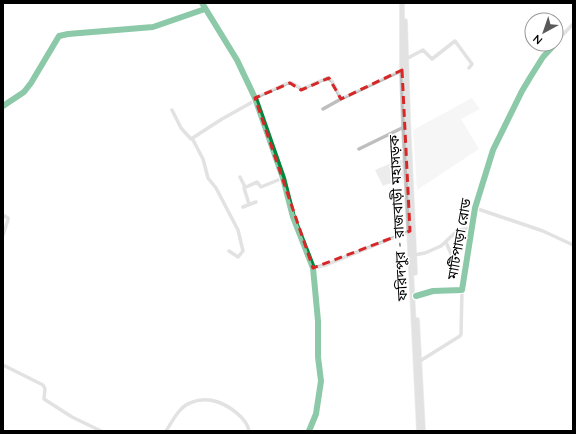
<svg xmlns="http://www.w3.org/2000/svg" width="576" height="434" viewBox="0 0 576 434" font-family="Quicksand,'Noto Sans Bengali',sans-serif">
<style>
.green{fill:#ececec}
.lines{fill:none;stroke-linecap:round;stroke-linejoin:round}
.major-casing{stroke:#dbdbdb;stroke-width:6}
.minor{stroke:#bebebe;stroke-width:3.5}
.major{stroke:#bebebe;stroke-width:4.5}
.cycleway-casing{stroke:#fff;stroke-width:8}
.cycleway{stroke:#00873e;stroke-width:6}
.marked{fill:none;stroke:#d62828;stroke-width:3;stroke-dasharray:8 5;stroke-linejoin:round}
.labels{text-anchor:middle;stroke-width:3;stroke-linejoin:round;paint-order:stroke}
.street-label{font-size:14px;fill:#000;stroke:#fff}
</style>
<rect width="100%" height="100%" fill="#fff"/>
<!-- green -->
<path class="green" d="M 472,98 L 480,109 L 461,119 L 479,149 L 417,190 L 413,130 Z
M 404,159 L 404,178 L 383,186 L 375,170 L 389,164 Z"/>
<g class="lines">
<defs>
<path id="major" d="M 402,3 L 402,70 L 404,127 L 419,431
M 405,21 L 408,118 L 415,273
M 417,320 L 423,431"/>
</defs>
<!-- major casing -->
<use href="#major" class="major-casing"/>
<!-- minor -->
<path class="minor" d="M 202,3 L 237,60 L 255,98 L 283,178 L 293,217 L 313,268 L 315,289 L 318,321 L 318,357 L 321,381 L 316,414 L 309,431
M 556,42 L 573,24
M 406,59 L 423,50 L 432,59 L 455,41 L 472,64 L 469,68
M 255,98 L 288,83 L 292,83 L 302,89 L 327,78 L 332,81 L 341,99 L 403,70
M 3,106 L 24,92 L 31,83 L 59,36 L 68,34 L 153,27 L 205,9
M 323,109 L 341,99
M 172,110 L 181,128 L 191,139 L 222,119 L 256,100
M 192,138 L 203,159 L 208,178 L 216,188 L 238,230 L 243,251 L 238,257 L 229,251
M 359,149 L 404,127
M 240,177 L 245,187
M 249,204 L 244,188 L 257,182 L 261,187 L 283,178
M 243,207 L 256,202
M 475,208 L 543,231 L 573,245
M 3,215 L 8,218 L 8,220 L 3,235
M 446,242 L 454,261
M 414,255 L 425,253 L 441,246 L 458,230 L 471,228
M 313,268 L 326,265 L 410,231
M 416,296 L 433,291 L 462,290 L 475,208 L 493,150 L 522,91 L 531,76 L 543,57 L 555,44
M 420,361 L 460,336 L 461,334 L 462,290
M 3,365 L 43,385 L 45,389 L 44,399 L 47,401 L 72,417 L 101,431
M 166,431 C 172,422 179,407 190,403 C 198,399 209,399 218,402 C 229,406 247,418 249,431"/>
<!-- major -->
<use href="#major" class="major"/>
<defs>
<path id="cycleway" d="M 202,3 L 237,60 L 255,98 L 283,178 L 293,217 L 313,268 L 315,289 L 318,321 L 318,357 L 321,381 L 316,414 L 309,431
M 3,106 L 24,92 L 31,83 L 59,36 L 68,34 L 153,27 L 205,9
M 416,296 L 433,291 L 462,290 L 475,208 L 493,150 L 522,91 L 531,76 L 543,57 L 555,44"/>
</defs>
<!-- cycleway casing -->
<use href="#cycleway" class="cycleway-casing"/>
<!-- cycleway -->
<use href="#cycleway" class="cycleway"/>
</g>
<!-- marked area -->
<path d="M0 0H576V434H0ZM 402,70 L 410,231 L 313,268 L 255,98 L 290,83 L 301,90 L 329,78 L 341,99 Z" fill="#fff" fill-opacity=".55" fill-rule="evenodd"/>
<path class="marked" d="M 402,70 L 410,231 L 313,268 L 255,98 L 290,83 L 301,90 L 329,78 L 341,99 Z"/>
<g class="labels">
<!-- street labels -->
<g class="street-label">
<text transform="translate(398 218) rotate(-93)" y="5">ফরিদপুর - রাজবাড়ী মহাসড়ক</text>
<text transform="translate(459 239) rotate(-80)" y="5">মাটিপাড়া রোড</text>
</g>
</g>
<!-- border -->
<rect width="576" height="434" fill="none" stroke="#000000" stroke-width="8"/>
<!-- north arrow -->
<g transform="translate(544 32) rotate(220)"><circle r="19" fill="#ffffff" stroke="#999999"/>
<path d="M0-3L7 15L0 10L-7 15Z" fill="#595959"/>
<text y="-6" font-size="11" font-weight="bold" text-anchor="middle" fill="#000000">N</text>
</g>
</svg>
